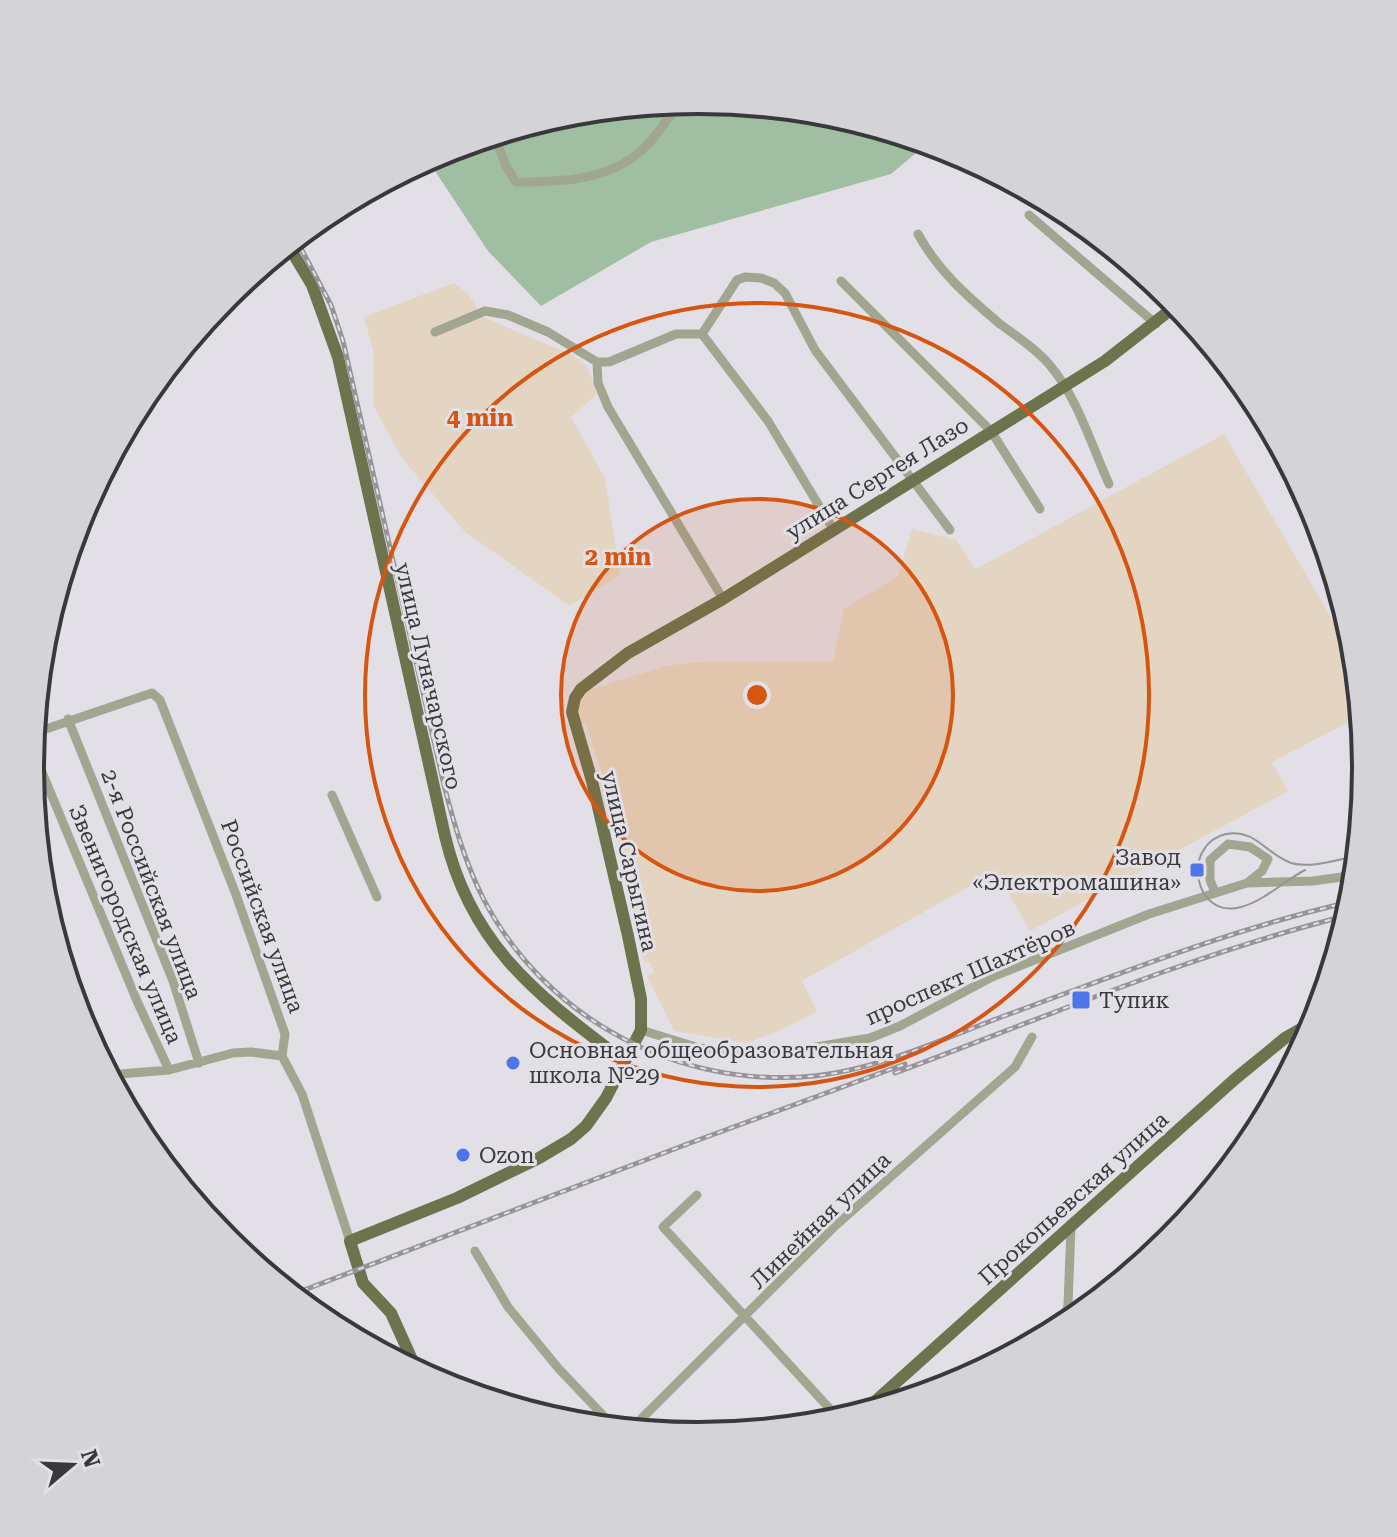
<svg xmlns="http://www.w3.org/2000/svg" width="1397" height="1537" viewBox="0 0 1397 1537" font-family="'Roboto Serif',serif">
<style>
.industrial{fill:#e4d5c3}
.green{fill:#9fbea2}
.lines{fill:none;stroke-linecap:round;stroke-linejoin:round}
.minor{stroke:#a1a691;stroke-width:9}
.major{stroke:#6c744e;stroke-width:12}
.tram{stroke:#969498;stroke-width:2}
.rail-casing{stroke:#969498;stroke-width:5}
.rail{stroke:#e2e0e6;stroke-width:2;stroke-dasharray:6;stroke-linecap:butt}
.ring{fill:none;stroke:#d65611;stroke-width:4}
.poi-dot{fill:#4c76e9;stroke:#e2e0e6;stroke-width:3}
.labels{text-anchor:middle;stroke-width:6;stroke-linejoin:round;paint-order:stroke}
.street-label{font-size:22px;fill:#39383a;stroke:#e2e0e6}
.poi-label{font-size:22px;fill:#39383a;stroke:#e2e0e6;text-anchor:start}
.rim{fill:none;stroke:#39383a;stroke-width:4}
.centre{fill:#d65611;stroke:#e2e0e6;stroke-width:4}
.ring-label{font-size:24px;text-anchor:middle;font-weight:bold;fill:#d65611;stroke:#e2e0e6;stroke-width:6;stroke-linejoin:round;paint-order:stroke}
</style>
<rect width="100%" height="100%" fill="#e2e0e6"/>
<!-- industrial -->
<path class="industrial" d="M 454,283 L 467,293 L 483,317 L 574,356 L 588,368 L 597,394 L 571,417 L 605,478 L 620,575 L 570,606 L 465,532 L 401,457 L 373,405 L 374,354 L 364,317 Z
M 1224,434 L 1356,660 L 1362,715 L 1272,762 L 1288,791 L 1030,931 L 996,871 L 802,981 L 817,1012 L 772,1034 L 746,1043 L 674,1031 L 647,976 L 654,972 L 650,962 L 644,963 L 616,831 L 616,820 L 586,724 L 582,724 L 580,715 L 579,707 L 586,691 L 665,666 L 696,662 L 833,661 L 844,609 L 898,576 L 912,529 L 956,540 L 976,569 Z"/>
<!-- green -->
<path class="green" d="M 699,100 L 829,113 L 928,143 L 891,174 L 651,242 L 541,306 L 488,251 L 427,159 L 443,151 L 569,113 Z"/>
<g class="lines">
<!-- minor -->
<path class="minor" d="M 494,135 L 506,166 L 516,182 C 560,182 608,181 642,150 C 657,137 667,117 682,102
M 1029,215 L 1156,324
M 918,234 C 938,271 968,297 1000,324 C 1016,336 1034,347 1048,363 C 1077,396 1091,444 1109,484
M 841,281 L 991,431 L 1040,509
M 435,332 L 485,311 L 508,315 L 548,332 L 597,362 L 609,362 L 676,334 L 702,334 L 737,280 L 745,277 L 761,278 L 774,283 L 785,293 L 815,350 L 950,530
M 702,334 L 768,421 L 833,529
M 597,362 L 598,383 L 608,407 L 723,599
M 68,719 L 173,981 L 199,1063
M 34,733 L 152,693 L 160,700 L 235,892 L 265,977 L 285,1034 L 282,1056 L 302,1094 L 350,1241
M 32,748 L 137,1001 L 169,1070
M 332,795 L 377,897
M 1215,892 L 1210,880 L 1210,860 L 1228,844 L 1250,847 L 1268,859 L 1262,871 L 1247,883
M 641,1030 L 699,1048 L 738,1051 L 804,1049 L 870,1038 L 900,1026 L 992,977 L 1149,914 L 1247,883 L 1313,881 L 1356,875
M 108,1075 L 169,1070 L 233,1053 L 251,1052 L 282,1056
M 697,1195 L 663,1227 L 841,1421
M 475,1251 L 508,1307 L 559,1369 L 616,1429
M 1068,1305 L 1085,1312
M 1063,1328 L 1068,1305 L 1071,1227
M 630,1430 L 834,1227 L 1015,1067 L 1032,1037"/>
<!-- major -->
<path class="major" d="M 288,245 L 312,285 L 338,357 L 445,836 C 470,942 533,992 615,1054 L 626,1058
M 418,1373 L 391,1313 L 363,1283 L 350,1241 L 457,1198 L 539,1158 L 571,1139 L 586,1126 L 606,1098 L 641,1030 L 641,999 L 628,936 L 592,781 L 572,712 L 575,698 L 581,689 L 628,653 L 723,599 L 1105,361 L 1178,304
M 861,1414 L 1235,1079 L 1285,1038 L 1318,1019"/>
<!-- tram -->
<path class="tram" d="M 1305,870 C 1284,881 1264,901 1241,907 C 1193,920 1181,844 1226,834 C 1255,828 1267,855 1291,863 C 1311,869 1339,859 1358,856"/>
<defs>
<path id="rail" d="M 296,239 L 331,305 L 343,341 L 444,785 C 454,824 465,862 483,898 C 546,1020 679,1089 814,1076 C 877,1070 945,1038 1004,1016 C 1119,974 1234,928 1354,901
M 895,1073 C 1045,1017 1193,954 1349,915
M 291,1295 L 690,1143 L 905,1064"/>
</defs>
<!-- rail casing -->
<use href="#rail" class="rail-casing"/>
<!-- rail -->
<use href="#rail" class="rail"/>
</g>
<!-- distance rings -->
<circle cx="757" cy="695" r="196" fill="#d65611" fill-opacity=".12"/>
<g class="ring">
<circle cx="757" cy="695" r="196"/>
<circle cx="757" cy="695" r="392"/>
</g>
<!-- markers -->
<g class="poi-dot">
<rect x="1189" y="862" width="16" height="16" rx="4"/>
<rect x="1071" y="990" width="20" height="20" rx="4"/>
<circle cx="513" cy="1063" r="8"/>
<circle cx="463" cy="1155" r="8"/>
</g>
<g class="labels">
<!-- street labels -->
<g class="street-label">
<text transform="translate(877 478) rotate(-32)" y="8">улица Сергея Лазо</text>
<text transform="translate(429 676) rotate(77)" y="8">улица Луначарского</text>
<text transform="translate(630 861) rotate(77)" y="8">улица Сарыгина</text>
<text transform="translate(152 884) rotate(69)" y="8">2-я Российская улица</text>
<text transform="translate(263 916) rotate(70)" y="8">Российская улица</text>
<text transform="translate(126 924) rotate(67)" y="8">Звенигородская улица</text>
<text transform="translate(970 972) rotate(-24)" y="8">проспект Шахтёров</text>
<text transform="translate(1073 1198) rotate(-42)" y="8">Прокопьевская улица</text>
<text transform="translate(820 1220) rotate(-44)" y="8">Линейная улица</text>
</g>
<!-- poi labels -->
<g class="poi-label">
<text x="1181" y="865" text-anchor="end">Завод<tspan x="1181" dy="25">«Электромашина»</tspan></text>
<text x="1099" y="1008">Тупик</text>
<text x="529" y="1058">Основная общеобразовательная<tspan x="529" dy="25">школа №29</tspan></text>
<text x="479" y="1163">Ozon</text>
</g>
</g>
<!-- crop -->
<path d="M0 0H1397V1537H0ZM44 768a654 654 0 1 1 1308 0a654 654 0 1 1-1308 0Z" fill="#d4d3d8" fill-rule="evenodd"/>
<path class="rim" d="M44 768a654 654 0 1 1 1308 0a654 654 0 1 1-1308 0Z"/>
<circle cx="757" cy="695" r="12" class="centre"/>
<g class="ring-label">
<text x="480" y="426">4 min</text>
<text x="618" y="565">2 min</text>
</g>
<!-- north arrow -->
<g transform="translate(72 1465) rotate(71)" stroke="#e2e0e6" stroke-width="6" paint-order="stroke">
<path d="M0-6L14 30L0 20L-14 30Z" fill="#39383a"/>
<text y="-12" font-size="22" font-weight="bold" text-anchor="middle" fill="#39383a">N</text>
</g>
</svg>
